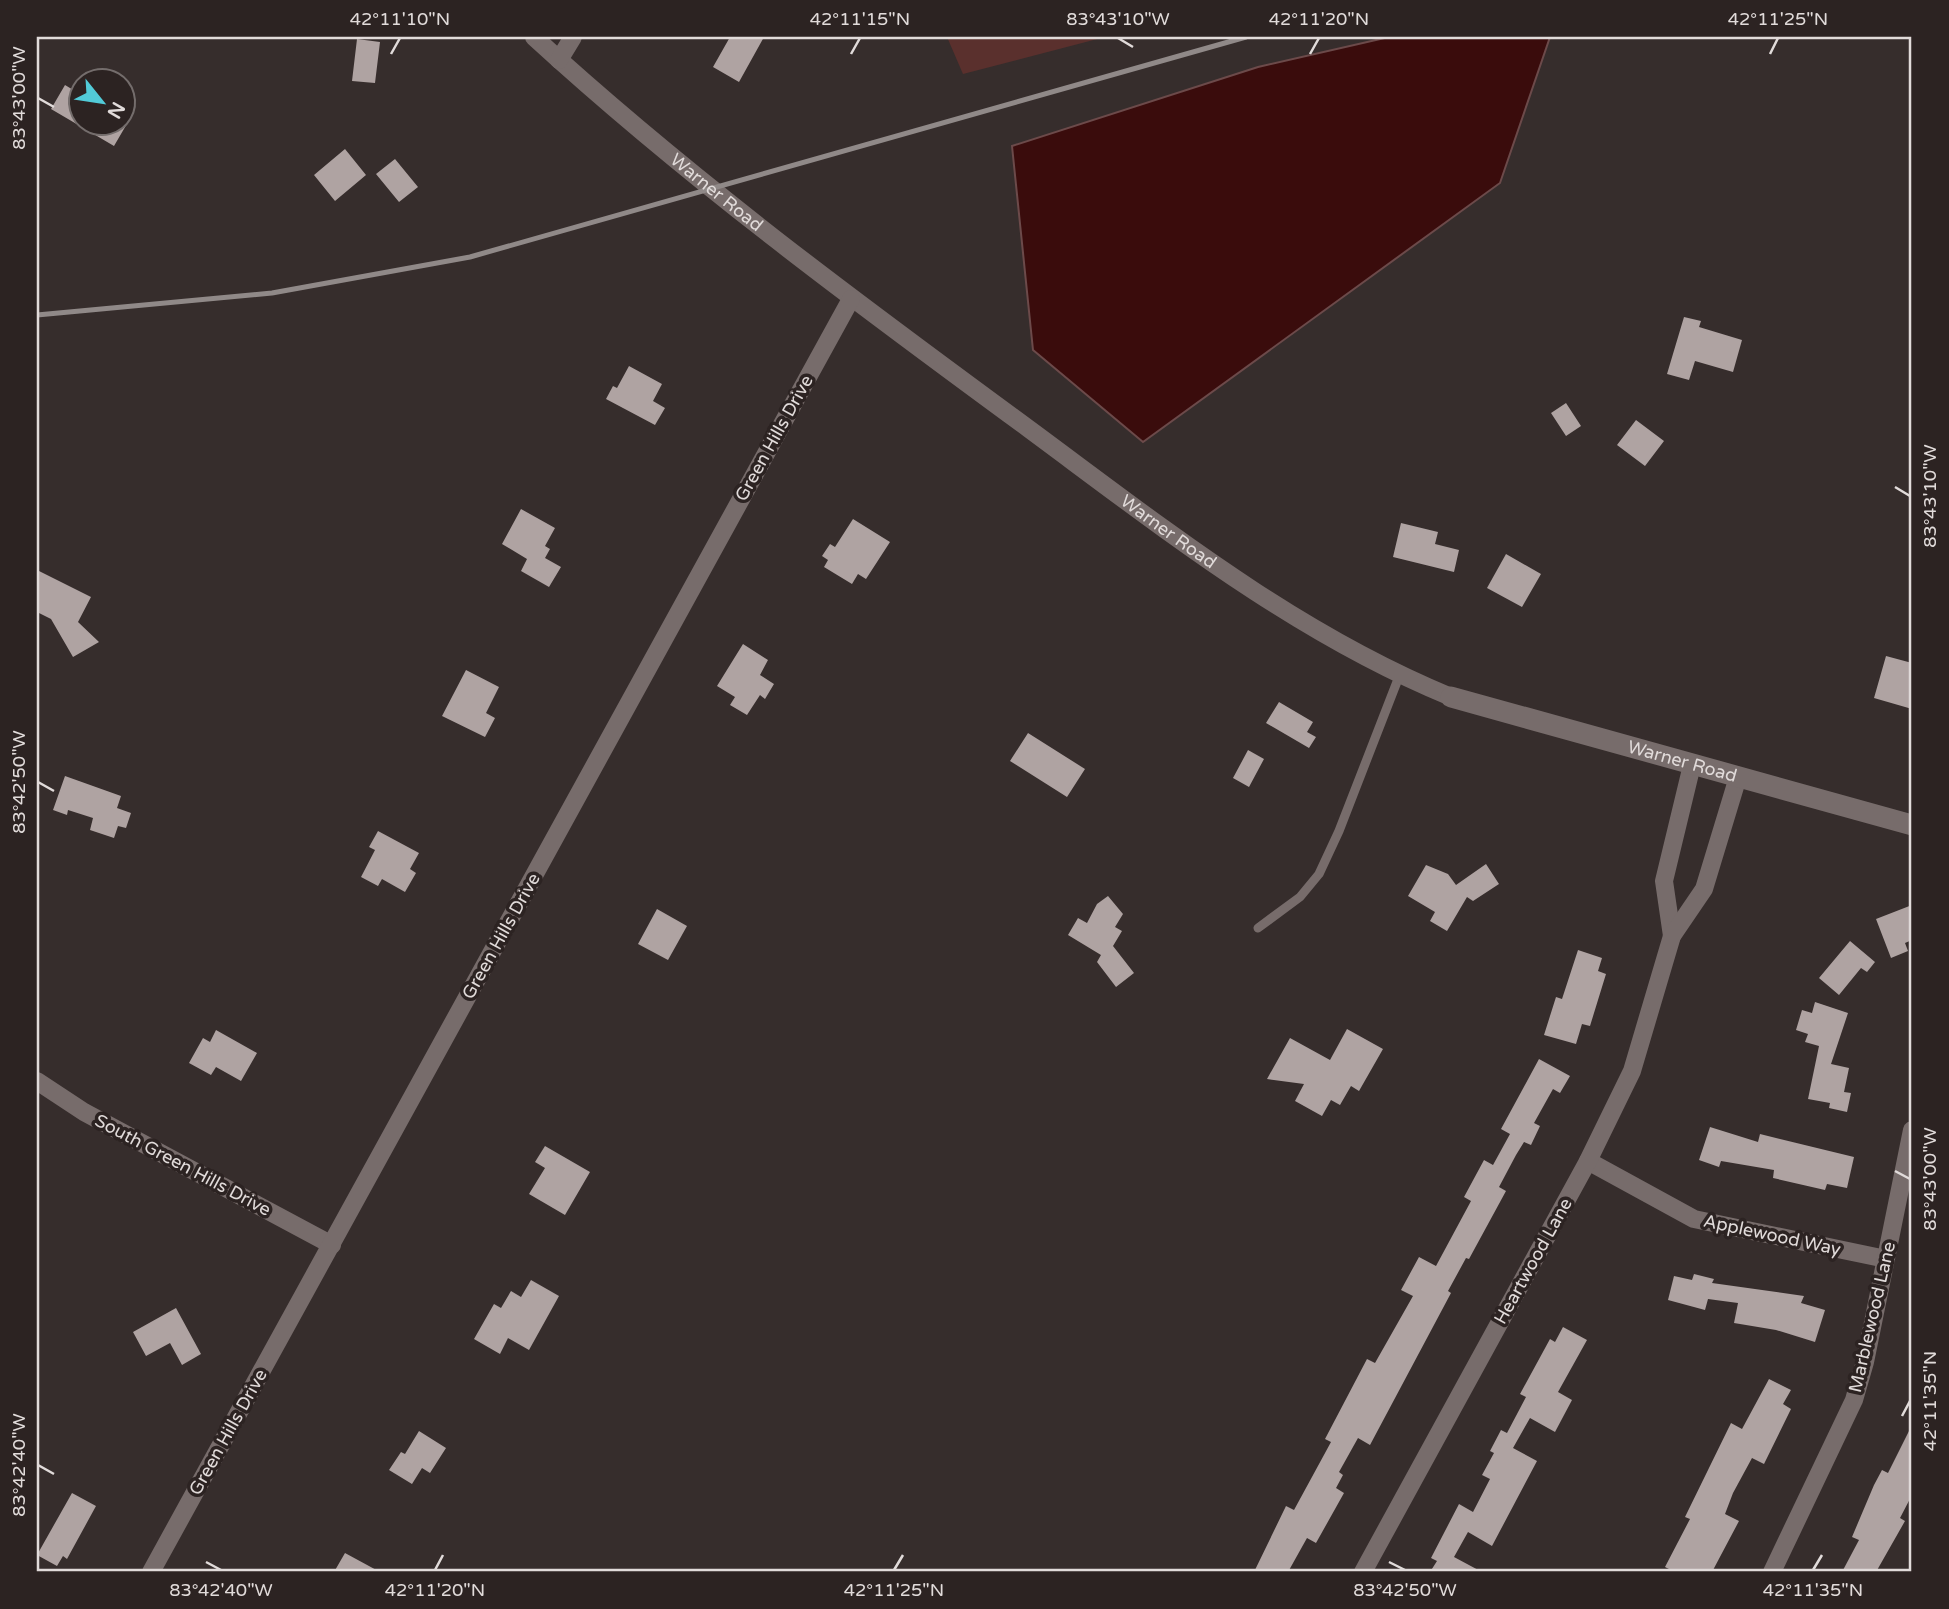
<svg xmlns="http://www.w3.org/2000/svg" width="1949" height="1609" viewBox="0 0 1949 1609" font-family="'Varela Round',sans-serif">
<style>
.green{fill:#5a302d}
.water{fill:#3a0c0c;stroke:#6c4a4a;stroke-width:2}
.building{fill:#afa3a2}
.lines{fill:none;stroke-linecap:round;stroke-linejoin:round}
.service{stroke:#776c6b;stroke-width:9}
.minor{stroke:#776c6b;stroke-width:18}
.tertiary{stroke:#776c6b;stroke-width:21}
.rail{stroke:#908988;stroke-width:5}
.ticks{fill:none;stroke:#e1dbda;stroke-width:2.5}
.labels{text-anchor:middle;stroke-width:7;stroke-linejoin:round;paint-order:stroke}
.street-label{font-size:18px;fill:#e1dbda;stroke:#2c2322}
.neatline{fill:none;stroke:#e1dbda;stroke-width:2.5}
.ticks-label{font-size:18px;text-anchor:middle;fill:#e1dbda}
</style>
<rect width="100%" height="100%" fill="#362d2c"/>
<!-- green -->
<path class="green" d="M 947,37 L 1105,37 L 963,74 Z"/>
<!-- water -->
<path class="water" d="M 1389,37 L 1550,37 L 1500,183 L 1143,442 L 1033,350 L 1012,146 L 1258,67 Z"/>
<!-- building -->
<path class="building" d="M 730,37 L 764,37 L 739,82 L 713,67 Z
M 357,39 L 380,42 L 375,83 L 352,81 Z
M 65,85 L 80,94 L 80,122 L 128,122 L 114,146 L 51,109 Z
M 345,149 L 366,175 L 335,201 L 314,175 Z
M 395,159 L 418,187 L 399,202 L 376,174 Z
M 1684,317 L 1701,321 L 1699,327 L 1742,340 L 1733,372 L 1695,361 L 1689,380 L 1667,374 Z
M 629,366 L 662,384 L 653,401 L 665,408 L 655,425 L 606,399 L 613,386 L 617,388 Z
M 1566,403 L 1581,426 L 1566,436 L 1551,413 Z
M 1636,420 L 1664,441 L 1645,466 L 1617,445 Z
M 521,509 L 555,528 L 545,546 L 550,549 L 545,558 L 561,567 L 549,587 L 521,571 L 527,559 L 502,544 Z
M 853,519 L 890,542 L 866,579 L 858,574 L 852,584 L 824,567 L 828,560 L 822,556 L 830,544 L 835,547 Z
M 1401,523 L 1438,532 L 1435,544 L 1459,550 L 1454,572 L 1393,557 Z
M 1506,554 L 1541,574 L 1522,607 L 1487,588 Z
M 37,570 L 91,597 L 78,622 L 99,642 L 73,657 L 51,619 L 37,612 Z
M 743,644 L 768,660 L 760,675 L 774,684 L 765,699 L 760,695 L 747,715 L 730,705 L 735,697 L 717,686 Z
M 1886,656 L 1912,663 L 1912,709 L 1874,698 Z
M 466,670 L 499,687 L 486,713 L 495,718 L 485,737 L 442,716 Z
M 1279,702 L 1313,722 L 1307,732 L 1316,737 L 1309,748 L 1266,723 Z
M 1028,733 L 1085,769 L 1067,797 L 1010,761 Z
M 1248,750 L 1264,759 L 1249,787 L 1233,778 Z
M 65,776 L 121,796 L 117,808 L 131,813 L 126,828 L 118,826 L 114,838 L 90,830 L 93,818 L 68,810 L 67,815 L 53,810 Z
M 378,831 L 419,853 L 410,869 L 416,873 L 405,892 L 382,879 L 378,886 L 361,877 L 375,850 L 369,847 Z
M 1486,864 L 1499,884 L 1473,901 L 1467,897 L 1447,931 L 1430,921 L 1435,912 L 1408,896 L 1426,865 L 1448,874 L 1456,885 Z
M 1108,896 L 1123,914 L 1115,927 L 1122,931 L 1113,946 L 1134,973 L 1116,987 L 1097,962 L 1101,955 L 1068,935 L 1078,918 L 1087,923 L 1097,904 Z
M 1912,905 L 1912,940 L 1905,943 L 1908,951 L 1891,958 L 1876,919 Z
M 657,909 L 687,926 L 668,960 L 638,944 Z
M 1850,941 L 1875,962 L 1867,972 L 1861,968 L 1839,995 L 1819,978 Z
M 1578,950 L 1602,958 L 1598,971 L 1606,974 L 1590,1026 L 1582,1024 L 1576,1044 L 1544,1035 L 1556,997 L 1562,999 Z
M 1815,1002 L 1848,1013 L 1831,1064 L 1849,1068 L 1844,1092 L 1851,1093 L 1847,1112 L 1829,1108 L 1830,1103 L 1808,1099 L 1819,1046 L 1805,1042 L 1808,1034 L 1796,1030 L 1802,1010 L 1812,1013 Z
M 1347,1029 L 1383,1049 L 1359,1091 L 1351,1086 L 1340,1105 L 1331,1100 L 1322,1116 L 1295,1101 L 1304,1084 L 1267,1079 L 1290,1038 L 1330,1060 Z
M 216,1030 L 257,1053 L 241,1081 L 216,1067 L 211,1075 L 189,1063 L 203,1038 L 210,1042 Z
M 1539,1059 L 1570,1076 L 1560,1093 L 1553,1089 L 1534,1123 L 1540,1126 L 1531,1145 L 1524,1142 L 1516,1155 L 1499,1187 L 1506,1191 L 1469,1259 L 1466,1258 L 1448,1291 L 1451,1293 L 1370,1445 L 1358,1438 L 1339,1472 L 1343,1475 L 1336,1488 L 1344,1493 L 1316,1543 L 1307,1538 L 1288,1572 L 1254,1572 L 1286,1506 L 1294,1510 L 1331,1442 L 1325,1439 L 1367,1359 L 1375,1363 L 1413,1296 L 1401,1290 L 1419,1257 L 1436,1266 L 1471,1201 L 1464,1197 L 1484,1160 L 1493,1165 L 1510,1134 L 1501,1129 Z
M 1710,1127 L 1758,1142 L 1760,1134 L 1854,1157 L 1847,1188 L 1827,1184 L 1825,1190 L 1773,1178 L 1774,1170 L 1721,1161 L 1719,1167 L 1699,1160 Z
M 545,1146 L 590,1172 L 565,1215 L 529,1194 L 545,1168 L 535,1162 Z
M 1694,1274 L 1714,1279 L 1712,1283 L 1804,1296 L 1801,1303 L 1825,1310 L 1815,1342 L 1776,1330 L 1734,1323 L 1738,1303 L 1708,1299 L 1705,1310 L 1668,1300 L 1674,1276 L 1692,1280 Z
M 531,1280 L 559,1296 L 529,1350 L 508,1338 L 500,1354 L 474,1339 L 494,1304 L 501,1308 L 511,1291 L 521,1297 Z
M 176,1308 L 201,1354 L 182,1365 L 170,1343 L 146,1356 L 133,1332 Z
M 1563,1327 L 1587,1340 L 1558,1392 L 1572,1400 L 1555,1432 L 1530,1418 L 1513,1448 L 1537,1461 L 1492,1546 L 1468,1532 L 1454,1557 L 1482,1572 L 1430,1572 L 1437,1561 L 1431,1558 L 1459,1504 L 1473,1512 L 1490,1479 L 1482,1475 L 1494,1453 L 1490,1451 L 1501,1430 L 1507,1433 L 1526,1397 L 1520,1394 L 1550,1339 L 1555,1342 Z
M 1769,1379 L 1791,1390 L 1783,1404 L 1791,1409 L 1764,1464 L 1752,1458 L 1733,1493 L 1725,1514 L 1739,1521 L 1712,1572 L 1675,1572 L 1665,1567 L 1690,1519 L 1685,1517 L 1731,1423 L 1742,1429 Z
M 1912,1425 L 1912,1495 L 1900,1518 L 1905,1521 L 1876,1572 L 1842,1572 L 1859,1540 L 1852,1537 L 1874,1485 L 1882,1470 L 1888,1473 Z
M 419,1431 L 446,1448 L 430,1473 L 422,1468 L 412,1484 L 389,1470 L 401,1452 L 405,1454 Z
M 72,1493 L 96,1506 L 67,1559 L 63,1556 L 57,1566 L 37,1555 Z
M 345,1553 L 380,1572 L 334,1572 Z"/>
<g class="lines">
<!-- service -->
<path class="service" d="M 1258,928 L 1300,897 L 1319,874 L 1339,831 L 1400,674"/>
<!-- minor -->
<g class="minor">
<path id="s1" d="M 534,37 C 689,179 860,305 1029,429 C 1163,528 1295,633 1451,697"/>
<path d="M 559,60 L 573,37"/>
<path d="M 1672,936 L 1664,881 L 1692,765"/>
<path d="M 37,1081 L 84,1112 L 332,1245"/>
<path d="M 1588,1161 L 1694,1219 L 1886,1259"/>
<path d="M 151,1572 L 851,299"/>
<path d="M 1363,1572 L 1588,1161 L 1632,1071 L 1672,936 L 1704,889 L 1738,777"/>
<path d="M 1772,1572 L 1854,1400 L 1865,1362 L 1912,1130"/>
</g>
<!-- tertiary -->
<path class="tertiary" id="s2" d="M 1451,697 L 1912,825"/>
<!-- rail -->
<path class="rail" d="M 37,315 L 272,293 L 470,257 L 1246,37"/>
</g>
<!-- ticks -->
<path class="ticks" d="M 1118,38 L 1133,47M 391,54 L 400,38M 851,54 L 860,38M 1310,54 L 1319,38M 1770,54 L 1778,38M 38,98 L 54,107M 1895,487 L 1910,496M 38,782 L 54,791M 1895,1171 L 1910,1179M 1902,1416 L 1910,1401M 38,1465 L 54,1474M 206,1562 L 221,1570M 1389,1562 L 1405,1570M 435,1570 L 443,1555M 894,1570 L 903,1555M 1813,1570 L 1822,1555"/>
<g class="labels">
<!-- street labels -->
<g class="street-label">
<text dy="6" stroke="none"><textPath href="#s1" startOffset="240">Warner Road</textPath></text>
<text transform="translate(774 438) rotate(-61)" y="6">Green Hills Drive</text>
<text dy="6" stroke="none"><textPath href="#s1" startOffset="805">Warner Road</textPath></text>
<text dy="6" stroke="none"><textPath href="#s2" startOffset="240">Warner Road</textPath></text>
<text transform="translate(501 936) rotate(-61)" y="6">Green Hills Drive</text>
<text transform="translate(183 1165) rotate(28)" y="6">South Green Hills Drive</text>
<text transform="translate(1772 1235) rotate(12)" y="6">Applewood Way</text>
<text transform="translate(1533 1261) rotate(-61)" y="6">Heartwood Lane</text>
<text transform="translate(1872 1317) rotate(-77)" y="6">Marblewood Lane</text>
<text transform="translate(228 1432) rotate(-61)" y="6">Green Hills Drive</text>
</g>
</g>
<!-- border -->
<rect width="1949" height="1609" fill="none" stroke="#2c2322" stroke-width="77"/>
<!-- north arrow -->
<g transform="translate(102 102) rotate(120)"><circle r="33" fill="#2c2322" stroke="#746d6c" stroke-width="2"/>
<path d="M0-5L12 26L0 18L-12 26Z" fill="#52cbd8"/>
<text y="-10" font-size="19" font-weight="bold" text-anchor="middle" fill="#e1dbda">N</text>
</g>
<rect x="38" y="38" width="1872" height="1532" class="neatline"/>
<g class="ticks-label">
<text x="400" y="25">42°11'10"N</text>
<text x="860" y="25">42°11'15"N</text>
<text x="1118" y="25">83°43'10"W</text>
<text x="1319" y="25">42°11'20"N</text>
<text x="1778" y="25">42°11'25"N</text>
<text transform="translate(19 98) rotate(-90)" y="6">83°43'00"W</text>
<text transform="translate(1930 496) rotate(-90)" y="6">83°43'10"W</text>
<text transform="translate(19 782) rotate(-90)" y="6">83°42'50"W</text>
<text transform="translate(1930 1179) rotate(-90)" y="6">83°43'00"W</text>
<text transform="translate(1930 1401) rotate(-90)" y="6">42°11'35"N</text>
<text transform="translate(19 1465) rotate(-90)" y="6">83°42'40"W</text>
<text x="221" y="1596">83°42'40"W</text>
<text x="435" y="1596">42°11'20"N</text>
<text x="894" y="1596">42°11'25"N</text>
<text x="1405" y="1596">83°42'50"W</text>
<text x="1813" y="1596">42°11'35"N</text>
</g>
</svg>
